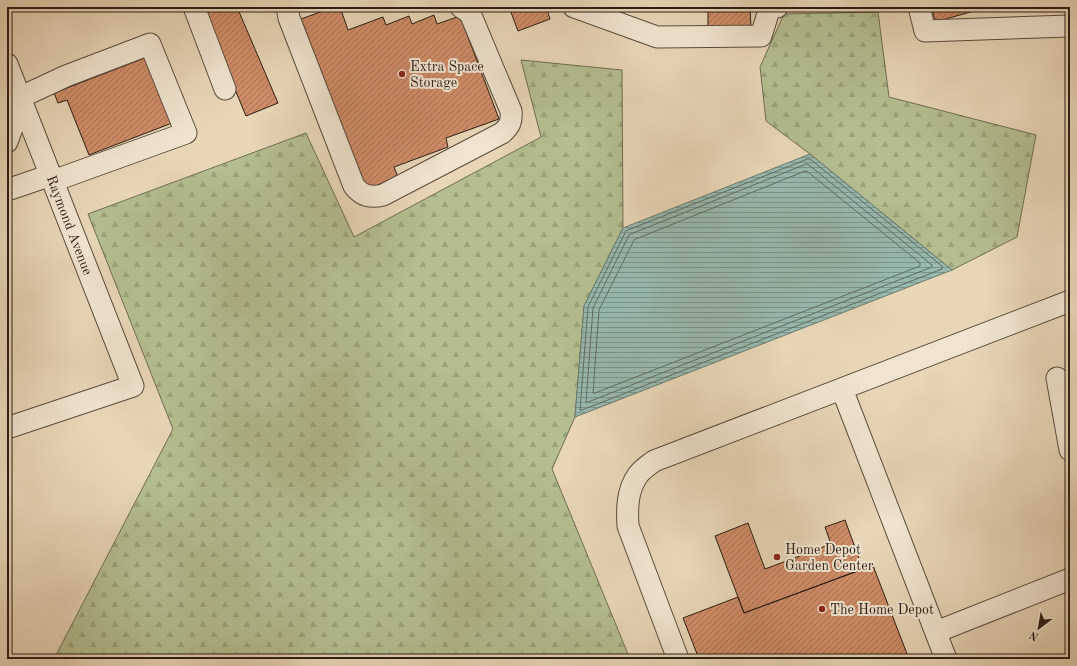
<svg xmlns="http://www.w3.org/2000/svg" width="1077" height="666" viewBox="0 0 1077 666" font-family="'Old Standard TT',serif">
<style>
.forest{fill:url(#forest-firs);stroke:#6f6e52}
.water{fill:url(#water-rules);stroke:#6b7b70}
.lines{fill:none;stroke-linecap:round;stroke-linejoin:round}
.shore{stroke:#606b61;stroke-width:1}
.building{fill:url(#building-hatch);stroke:#2a1d14}
.minor-casing{stroke:#5a4b3d;stroke-width:23}
.minor{stroke:#f0e4d0;stroke-width:21}
.poi-dot{fill:#8f2418;stroke:#f0e4d0;stroke-width:1.5}
.labels{text-anchor:middle;stroke-width:4;stroke-linejoin:round;paint-order:stroke}
.poi-label{font-size:14px;fill:#2a1d14;stroke:#f0e4d0;text-anchor:start}
.street-label{font-size:14px;fill:#2a1d14;stroke:#f0e4d0}
</style>
<defs>
<pattern id="forest-firs" width="22" height="20" patternUnits="userSpaceOnUse"><rect width="22" height="20" fill="#b4be90"/><path d="M5 1l3.5 6h-7zM16 11l3.5 6h-7z" fill="#9ba37b"/></pattern>
<pattern id="water-rules" width="6" height="5" patternUnits="userSpaceOnUse"><rect width="6" height="5" fill="#97b9ae"/><path d="M0 2.5h6" fill="none" stroke="#7b968c"/></pattern>
<pattern id="building-hatch" width="6" height="6" patternUnits="userSpaceOnUse"><rect width="6" height="6" fill="#cf8d68"/><path d="M-1 1l2-2M0 6l6-6M5 7l2-2" fill="none" stroke="#a87354"/></pattern>
</defs>
<rect width="100%" height="100%" fill="#e8d6b7"/>
<filter id="stains"><feTurbulence type="fractalNoise" baseFrequency=".005" numOctaves="4"/><feColorMatrix values="0 0 0 0 .2 0 0 0 0 .09 0 0 0 0 .02 0 0 0 .5 -.17"/></filter>
<radialGradient id="worn" r=".72"><stop offset=".6" stop-color="#630" stop-opacity="0"/><stop offset="1" stop-color="#630" stop-opacity=".3"/></radialGradient>
<!-- forest -->
<path class="forest" d="M 878,12 L 889,97 L 1036,135 L 1017,237 L 952,270 L 810,154 L 766,121 L 760,67 L 784,14 Z
M 521,60 L 622,70 L 623,228 L 584,306 L 575,417 L 552,469 L 630,659 L 54,659 L 173,429 L 88,214 L 306,133 L 354,237 L 541,137 Z"/>
<!-- water -->
<path class="water" d="M 810,154 L 952,270 L 575,417 L 584,306 L 623,228 Z"/>
<g class="lines">
<!-- shore -->
<path class="shore" d="M 808,159 L 810,159 L 942,266 L 942,269 L 582,410 L 580,410 L 588,307 L 626,231 Z
M 807,164 L 809,165 L 932,265 L 932,267 L 588,402 L 586,402 L 593,308 L 629,235 Z
M 806,171 L 808,172 L 920,263 L 920,266 L 595,393 L 593,393 L 599,310 L 634,240 Z"/>
</g>
<!-- building -->
<path class="building" d="M 215,7 L 237,7 L 278,103 L 246,116 L 203,12 Z
M 334,7 L 340,7 L 348,30 L 383,17 L 386,25 L 409,16 L 412,24 L 434,15 L 437,24 L 460,16 L 499,119 L 446,138 L 448,147 L 394,167 L 398,177 L 365,190 L 301,19 Z
M 509,7 L 546,7 L 550,19 L 518,31 Z
M 708,7 L 750,7 L 751,28 L 708,29 Z
M 932,7 L 980,7 L 981,9 L 935,22 Z
M 147,57 L 172,123 L 89,155 L 67,100 L 58,103 L 54,93 Z
M 845,520 L 863,569 L 744,613 L 715,536 L 748,523 L 765,569 L 831,544 L 825,527 Z
M 872,563 L 909,659 L 699,659 L 683,618 L 738,597 L 744,613 L 863,569 Z"/>
<g class="lines">
<defs>
<path id="minor" d="M 194,7 L 225,89
M 287,7 L 289,18 L 354,186 C 362,196 370,198 383,195 L 502,133 C 510,126 512,121 511,111 L 472,18 L 470,13 L 461,7
M 574,7 L 657,37 L 761,36 L 770,7 L 777,7
M 919,7 L 925,31 L 1070,26
M 7,64 L 133,386 L 7,428
M 7,142 L 15,120 L 21,97 L 66,76 L 150,44 L 186,133 L 53,181
M 7,190 L 51,175
M 1057,378 L 1070,450
M 842,389 L 946,659
M 936,632 L 1070,579
M 678,659 L 628,526 C 627,509 627,490 638,475 C 642,469 649,465 654,461 L 1070,301"/>
</defs>
<!-- minor casing -->
<use href="#minor" class="minor-casing"/>
<!-- minor -->
<use href="#minor" class="minor"/>
</g>
<!-- markers -->
<g class="poi-dot">
<circle cx="402" cy="74" r="4"/>
<circle cx="777" cy="557" r="4"/>
<circle cx="822" cy="609" r="4"/>
</g>
<g class="labels">
<!-- poi labels -->
<g class="poi-label">
<text x="410" y="71">Extra Space<tspan x="410" dy="16">Storage</tspan></text>
<text x="785" y="554">Home Depot<tspan x="785" dy="16">Garden Center</tspan></text>
<text x="830" y="614">The Home Depot</text>
</g>
<!-- street labels -->
<g class="street-label">
<text transform="translate(70 225) rotate(69)" y="5">Raymond Avenue</text>
</g>
</g>
<!-- margin -->
<rect width="1077" height="666" fill="none" stroke="#e8d6b7" stroke-width="24"/>
<rect x="8" y="8" width="1061" height="650" fill="none" stroke="#2a1d14" stroke-width="2"/>
<rect x="12" y="12" width="1053" height="642" fill="none" stroke="#2a1d14"/>
<!-- north arrow -->
<g transform="translate(1039 628) rotate(211)" stroke="#f0e4d0" stroke-width="3" paint-order="stroke">
<path d="M0-3L7 15L0 10L-7 15Z" fill="#2a1d14"/>
<text y="-6" font-size="11" font-weight="bold" text-anchor="middle" fill="#2a1d14">N</text>
</g>
<rect width="100%" height="100%" filter="url(#stains)"/>
<rect width="100%" height="100%" fill="url(#worn)"/>
</svg>
